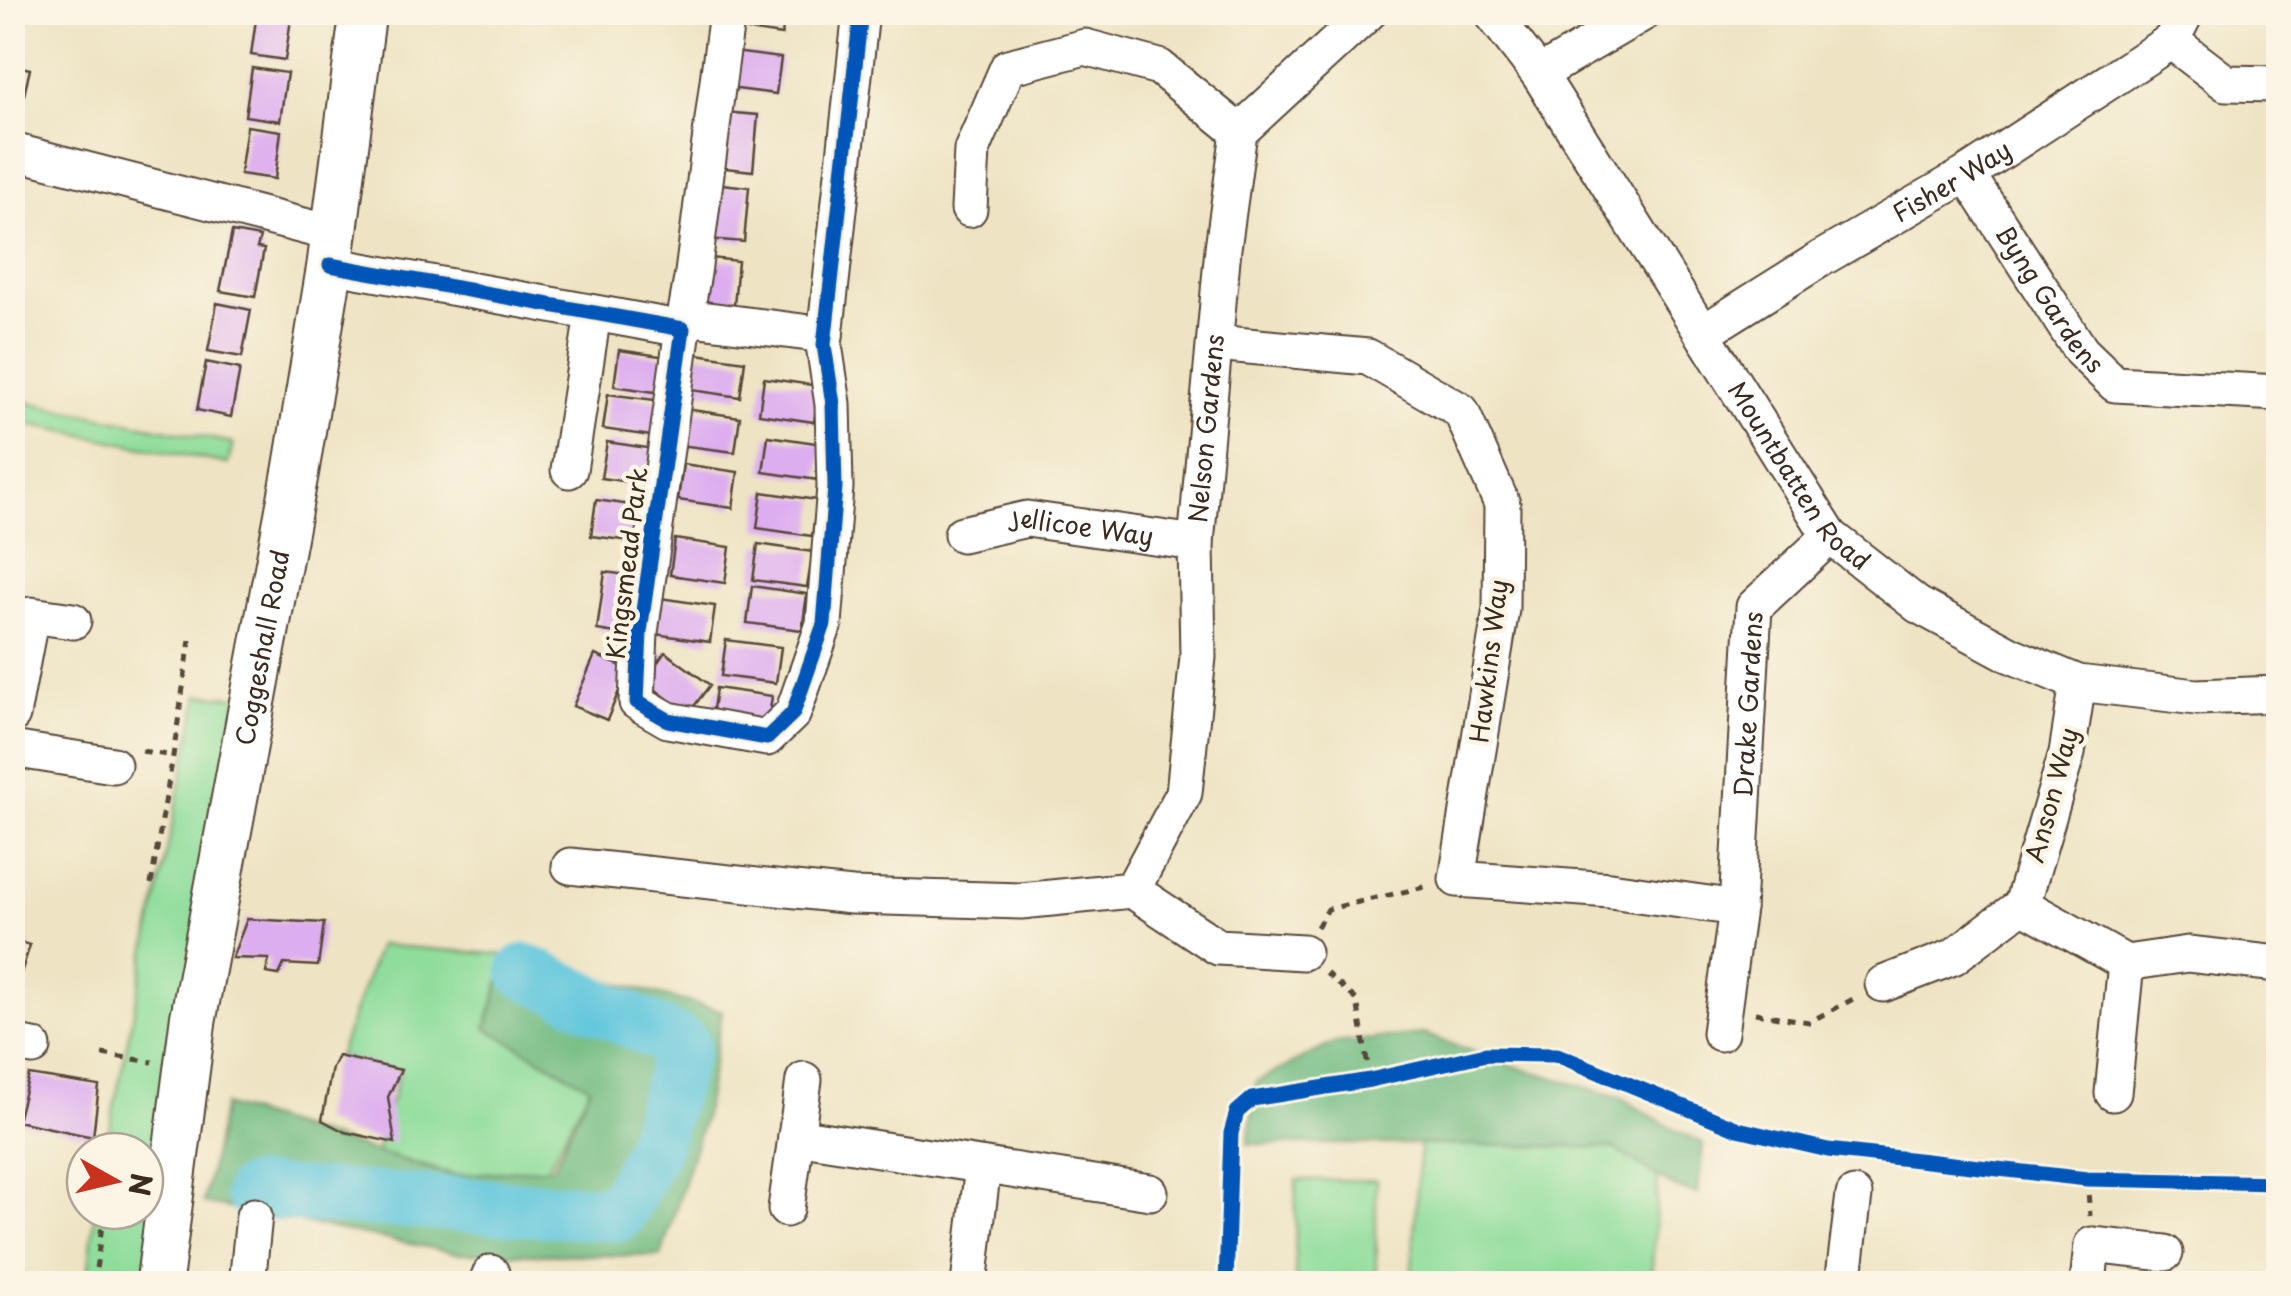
<svg xmlns="http://www.w3.org/2000/svg" width="2291" height="1296" viewBox="0 0 2291 1296" font-family="'Playpen Sans',sans-serif">
<style>
.green{fill:#8fdd9b;stroke:#65845c;stroke-width:2.5}
.forest{fill:#73bc83;stroke:#577350;stroke-width:2.5}
.lines{fill:none;stroke-linecap:round;stroke-linejoin:round}
.river{stroke:#5fc6dc;stroke-width:55}
.building{fill:#ddaeef}
.minor-casing{stroke:#564637;stroke-width:39}
.major-casing{stroke:#564637;stroke-width:49}
.path{stroke:#564637;stroke-width:5;stroke-dasharray:8 8;stroke-linecap:butt}
.minor{stroke:#fff;stroke-width:35}
.major{stroke:#fff;stroke-width:45}
.cycleway-casing{stroke:#fcf5e5;stroke-width:21}
.cycleway{stroke:#0057b8;stroke-width:15}
.labels{text-anchor:middle;stroke-width:9;stroke-linejoin:round;paint-order:stroke}
.street-label{font-size:25px;fill:#3b2a1e;stroke:#fcf5e5}
</style>
<rect width="100%" height="100%" fill="#fcf5e5"/>
<filter id="ink" filterUnits="userSpaceOnUse"><feTurbulence type="fractalNoise" baseFrequency=".01" numOctaves="2"/><feDisplacementMap in="SourceGraphic" scale="20" xChannelSelector="R" yChannelSelector="G"/><feConvolveMatrix kernelMatrix="1 2 1 2 8 2 1 2 1" color-interpolation-filters="sRGB"/></filter>
<filter id="wash" filterUnits="userSpaceOnUse"><feTurbulence type="fractalNoise" baseFrequency=".0048" numOctaves="4" result="noise"/><feDisplacementMap in="SourceGraphic" scale="40" xChannelSelector="R" yChannelSelector="G"/><feGaussianBlur stdDeviation="2.25" result="paint"/><feColorMatrix in="noise" values="0 0 0 0 0 0 0 0 0 0 0 0 0 0 0 0 0 1.4 0 .05"/><feComposite in="paint" operator="in"/></filter>
<g filter="url(#wash)">
<rect width="100%" height="100%" fill="#eee3c3"/>
<!-- green -->
<path class="green" d="M 12,399 L 233,443 L 228,464 L 13,421 Z
M 199,695 L 238,697 L 145,1283 L 87,1284 L 95,1211 L 145,1211 L 145,1151 L 105,1151 Z
M 379,945 L 507,955 L 486,1028 L 590,1087 L 547,1168 L 459,1176 L 376,1152 L 400,1071 L 338,1056 Z
M 1420,1144 L 1660,1149 L 1651,1283 L 1411,1284 Z
M 1296,1180 L 1376,1180 L 1376,1283 L 1295,1283 Z"/>
<!-- forest -->
<path class="forest" d="M 508,955 L 722,1011 L 704,1117 L 661,1256 L 456,1253 L 203,1203 L 224,1105 L 453,1176 L 553,1167 L 590,1087 L 486,1028 Z
M 1423,1034 L 1514,1066 L 1621,1098 L 1673,1129 L 1703,1143 L 1698,1194 L 1674,1187 L 1613,1148 L 1420,1144 L 1248,1144 L 1256,1082 L 1334,1043 Z"/>
<g class="lines">
<!-- river -->
<path class="river" d="M 252,1192 L 618,1214 L 651,1151 L 683,1045 L 525,971"/>
</g>
<g id="blocks">
<!-- building -->
<path class="building" d="M 257,12 L 292,12 L 285,60 L 251,55 Z
M 729,12 L 785,12 L 782,35 L 726,27 Z
M 726,51 L 781,58 L 776,94 L 721,87 Z
M 12,65 L 30,69 L 22,104 L 12,102 Z
M 252,68 L 287,73 L 280,121 L 245,116 Z
M 722,112 L 758,115 L 753,171 L 716,167 Z
M 247,126 L 281,131 L 275,179 L 240,174 Z
M 713,183 L 749,187 L 744,242 L 708,239 Z
M 232,232 L 260,237 L 257,248 L 264,249 L 255,297 L 220,291 Z
M 702,257 L 738,261 L 733,317 L 697,313 Z
M 217,303 L 251,310 L 242,357 L 208,351 Z
M 619,350 L 674,358 L 669,394 L 614,386 Z
M 690,353 L 745,361 L 740,397 L 685,389 Z
M 206,362 L 240,369 L 231,417 L 197,410 Z
M 764,378 L 819,386 L 814,422 L 759,414 Z
M 608,394 L 663,401 L 658,437 L 603,429 Z
M 685,409 L 740,417 L 735,452 L 679,445 Z
M 768,436 L 823,444 L 818,480 L 763,472 Z
M 607,442 L 661,450 L 656,486 L 601,478 Z
M 683,464 L 738,472 L 733,508 L 678,500 Z
M 762,492 L 817,500 L 812,536 L 757,528 Z
M 596,500 L 652,508 L 647,543 L 591,536 Z
M 675,539 L 730,547 L 725,583 L 670,575 Z
M 758,544 L 813,552 L 807,587 L 753,580 Z
M 605,572 L 642,577 L 634,636 L 597,630 Z
M 752,586 L 807,594 L 802,630 L 747,623 Z
M 660,598 L 715,606 L 710,642 L 655,634 Z
M 726,640 L 781,647 L 776,683 L 721,676 Z
M 665,652 L 710,685 L 688,714 L 644,681 Z
M 595,655 L 628,669 L 607,720 L 573,706 Z
M 716,688 L 772,696 L 767,732 L 711,724 Z
M 247,919 L 324,923 L 318,966 L 284,964 L 279,975 L 266,973 L 269,959 L 232,958 Z
M 12,940 L 30,945 L 13,998 L 12,998 Z
M 338,1056 L 401,1070 L 388,1097 L 395,1143 L 345,1132 L 322,1120 L 332,1068 Z
M 29,1075 L 99,1086 L 93,1137 L 17,1121 Z"/>
</g>
</g>
<g filter="url(#ink)">
<use href="#blocks" fill-opacity="0" stroke="#564637" stroke-width="2.5"/>
<g class="lines">
<defs>
<g id="minor">
<path id="s1" d="M 1491,12 L 1539,74 L 1830,536 L 1918,605 L 2011,655 L 2078,683 L 2196,697 L 2278,694"/>
<path d="M 2171,41 L 2226,83 L 2278,84"/>
<path d="M 1539,74 L 1645,12"/>
<path d="M 12,151 L 315,229 L 335,232"/>
<path id="s2" d="M 1967,174 L 2081,351 L 2115,384 L 2278,393"/>
<path d="M 969,209 L 972,150 L 1008,67 L 1085,47 L 1159,67 L 1239,132"/>
<path d="M 330,265 L 683,329 L 640,632 L 637,702 L 668,720 L 767,738 L 793,713 L 824,624 L 835,487 L 833,404 L 824,345 L 861,12"/>
<path d="M 685,317 L 825,335"/>
<path d="M 683,329 L 693,273 L 727,12"/>
<path id="s3" d="M 1704,332 L 1822,258 L 1967,174 L 2171,41 L 2186,12"/>
<path d="M 1215,343 L 1368,357 L 1461,411 L 1502,504 L 1501,609 L 1457,879 L 1610,890 L 1737,908"/>
<path d="M 569,470 L 593,314"/>
<path id="s4" d="M 962,534 L 1027,519 L 1196,543"/>
<path d="M 2078,683 L 2067,753 L 2022,905 L 2126,963 L 2188,954 L 2278,964"/>
<path d="M 12,715 L 31,615 L 73,621"/>
<path d="M 12,749 L 113,765"/>
<path id="s5" d="M 570,866 L 852,896 L 1021,901 L 1132,890 L 1184,793 L 1198,657 L 1196,543 L 1223,248 L 1239,132 L 1369,12"/>
<path d="M 1132,890 L 1218,947 L 1303,952"/>
<path d="M 1883,984 L 1953,957 L 2022,905"/>
<path id="s6" d="M 1720,1033 L 1737,908 L 1754,607 L 1830,536"/>
<path d="M 12,1043 L 33,1047"/>
<path d="M 2113,1093 L 2126,963"/>
<path d="M 796,1136 L 1150,1192"/>
<path d="M 786,1209 L 804,1080"/>
<path d="M 247,1284 L 254,1216"/>
<path d="M 486,1284 L 491,1273"/>
<path d="M 969,1284 L 983,1166"/>
<path d="M 1843,1284 L 1854,1195"/>
<path d="M 2088,1284 L 2092,1245 L 2165,1253"/>
</g>
<g id="major">
<path id="s7" d="M 159,1284 L 193,1020 L 296,470 L 330,265 L 363,12"/>
</g>
</defs>
<!-- minor casing -->
<use href="#minor" class="minor-casing"/>
<!-- major casing -->
<use href="#major" class="major-casing"/>
<!-- path -->
<path class="path" d="M 142,751 L 173,756
M 151,884 L 173,756 L 190,640
M 1317,927 L 1328,909 L 1429,886
M 1326,973 L 1357,1000 L 1370,1080
M 1755,1013 L 1809,1022 L 1857,997
M 102,1054 L 153,1062
M 112,1151 L 114,1134
M 2087,1179 L 2090,1216
M 94,1284 L 104,1211"/>
<!-- minor -->
<use href="#minor" class="minor"/>
<!-- major -->
<use href="#major" class="major"/>
<defs>
<path id="cycleway" d="M 330,265 L 683,329 L 640,632 L 637,702 L 668,720 L 767,738 L 793,713 L 824,624 L 835,487 L 833,404 L 824,345 L 861,12
M 1226,1284 L 1231,1133 L 1237,1112 L 1252,1099 L 1370,1080 L 1486,1054 L 1557,1055 L 1738,1129 L 1828,1150 L 2087,1179 L 2278,1183"/>
</defs>
<!-- cycleway casing -->
<use href="#cycleway" class="cycleway-casing"/>
<!-- cycleway -->
<use href="#cycleway" class="cycleway"/>
</g>
</g>
<g class="labels">
<!-- street labels -->
<g class="street-label">
<text dy="9" stroke="none"><textPath href="#s3" startOffset="290">Fisher Way</textPath></text>
<text dy="9" stroke="none"><textPath href="#s2" startOffset="150">Byng Gardens</textPath></text>
<text dy="9" stroke="none"><textPath href="#s5" startOffset="1040">Nelson Gardens</textPath></text>
<text dy="9" stroke="none"><textPath href="#s1" startOffset="558">Mountbatten Road</textPath></text>
<text dy="9" stroke="none"><textPath href="#s4" startOffset="120">Jellicoe Way</textPath></text>
<text transform="translate(627 563) rotate(-83)" y="9">Kingsmead Park</text>
<text dy="9" stroke="none"><textPath href="#s7" startOffset="645">Coggeshall Road</textPath></text>
<text transform="translate(1489 661) rotate(-83)" y="9">Hawkins Way</text>
<text dy="9" stroke="none"><textPath href="#s6" startOffset="330">Drake Gardens</textPath></text>
<text transform="translate(2052 795) rotate(-75)" y="9">Anson Way</text>
</g>
</g>
<!-- margin -->
<rect width="2291" height="1296" fill="none" stroke="#fcf5e5" stroke-width="50"/>
<!-- north arrow -->
<g transform="translate(115 1181) rotate(98)"><circle r="48" fill="#fcf5e5" stroke="#afa495" stroke-width="2.5"/>
<path d="M0-8L18 38L0 25L-18 38Z" fill="#c8321e"/>
<text y="-15" font-size="28" font-weight="bold" text-anchor="middle" fill="#3b2a1e">N</text>
</g>
</svg>
